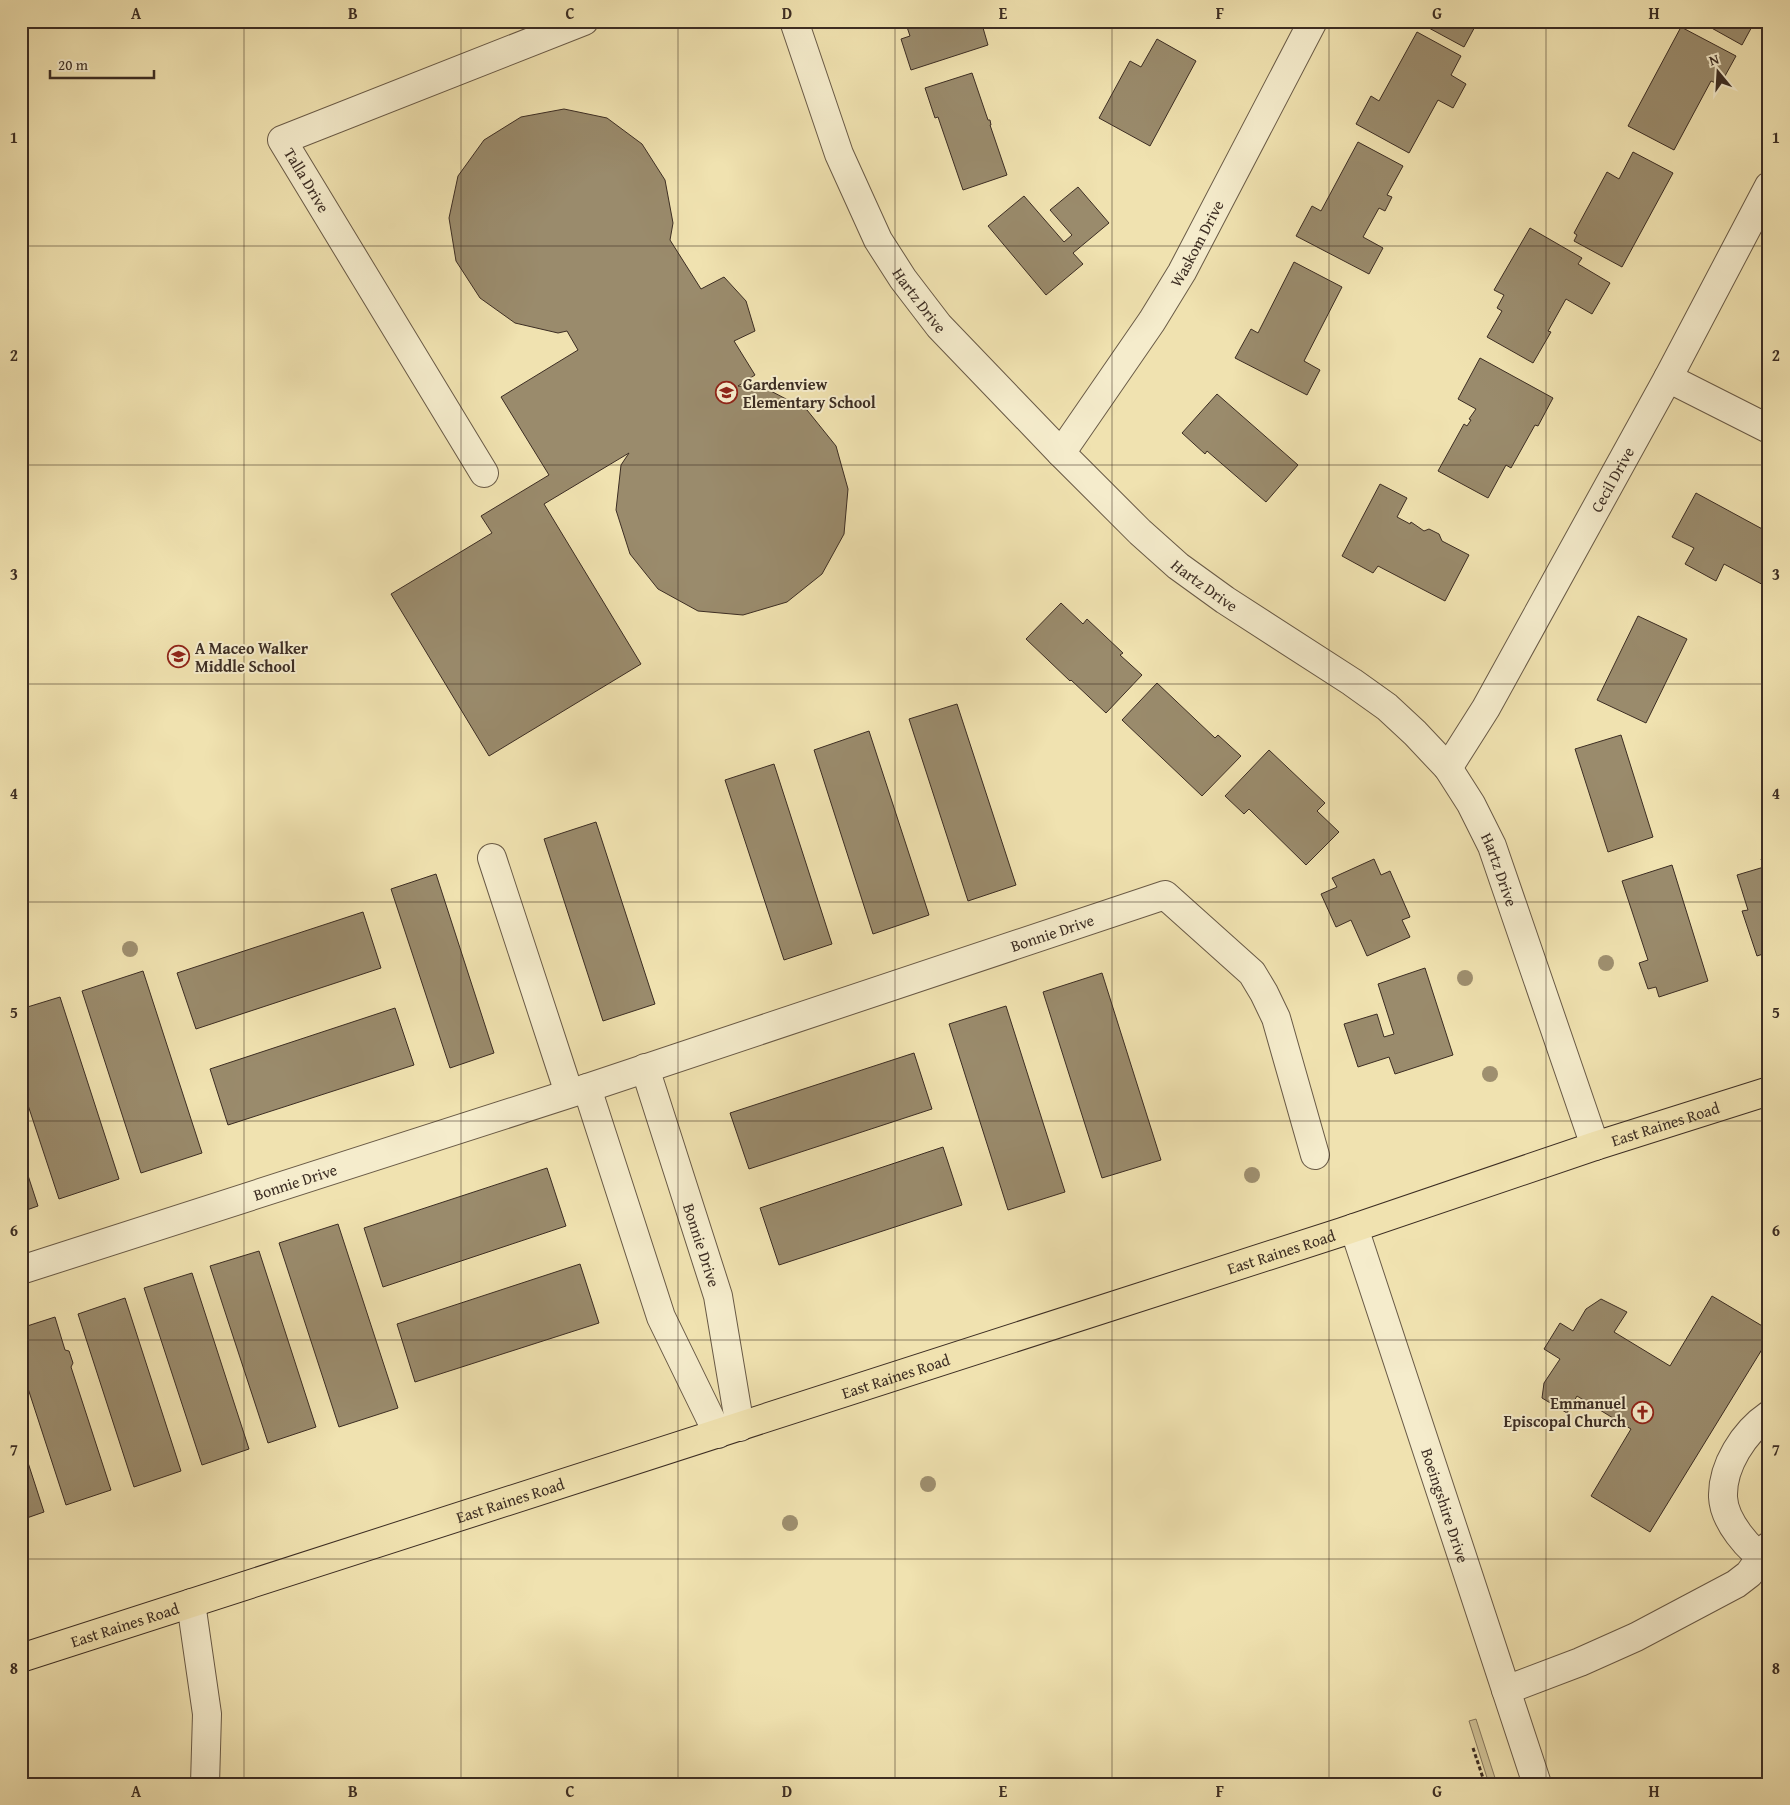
<svg xmlns="http://www.w3.org/2000/svg" width="1790" height="1805" viewBox="0 0 1790 1805" font-family="'Gentium Book Plus',serif">
<style>
.green{fill:#d1c398;stroke:#86785e}
.building{fill:#9a8b6c;stroke:#3c2d23}
.lines{fill:none;stroke-linecap:round;stroke-linejoin:round}
.minor-casing{stroke:#695a46;stroke-width:30}
.major-casing{stroke:#3c2d23;stroke-width:30}
.path{stroke:#3c2d23;stroke-width:3;stroke-dasharray:4 2.5;stroke-linecap:butt}
.minor{stroke:#f5eccc;stroke-width:28}
.major{stroke:#f0e2b0;stroke-width:28}
.tree{fill:#9e8f6f}
.grid{fill:none;stroke:#3c2d23;stroke-width:1;stroke-opacity:0.55}
.labels{text-anchor:middle;stroke-width:4;stroke-linejoin:round;paint-order:stroke}
.street-label{font-size:16px;fill:#3c2d23;stroke:#f5eccc}
.poi-label{font-size:16px;font-weight:bold;fill:#3c2d23;stroke:#f5eccc;text-anchor:start}
.neatline{fill:none;stroke:#3c2d23;stroke-width:2}
.grid-label{font-size:16px;text-anchor:middle;font-weight:bold;fill:#3c2d23}
</style>
<rect width="100%" height="100%" fill="#f0e2b0"/>
<filter id="stains"><feTurbulence type="fractalNoise" baseFrequency=".004" numOctaves="4"/><feColorMatrix values="0 0 0 0 .2 0 0 0 0 .09 0 0 0 0 .02 0 0 0 .5 -.17"/></filter>
<radialGradient id="worn" r=".72"><stop offset=".6" stop-color="#630" stop-opacity="0"/><stop offset="1" stop-color="#630" stop-opacity=".3"/></radialGradient>
<!-- green -->
<path class="green" d="M 1476,1719 L 1497,1784 L 1489,1784 L 1469,1721 Z"/>
<!-- building -->
<path class="building" d="M 905,21 L 959,21 L 960,23 L 965,21 L 981,21 L 988,45 L 911,70 L 901,39 L 910,36 Z
M 1416,21 L 1478,21 L 1464,47 Z
M 1699,21 L 1755,21 L 1742,45 Z
M 1681,27 L 1736,56 L 1720,85 L 1711,81 L 1674,150 L 1628,126 Z
M 1417,32 L 1461,56 L 1451,75 L 1466,84 L 1453,108 L 1438,100 L 1409,153 L 1356,124 L 1371,96 L 1379,101 Z
M 1157,39 L 1196,61 L 1150,146 L 1099,118 L 1130,61 L 1141,67 Z
M 972,73 L 988,120 L 990,120 L 991,125 L 990,125 L 1007,175 L 963,190 L 938,117 L 935,118 L 925,88 Z
M 564,109 L 607,118 L 642,144 L 665,180 L 673,223 L 670,240 L 701,289 L 724,277 L 746,301 L 755,331 L 734,341 L 755,375 L 738,386 L 767,389 L 807,410 L 836,446 L 848,489 L 844,534 L 822,574 L 787,602 L 743,615 L 698,611 L 658,589 L 630,554 L 616,510 L 621,465 L 629,453 L 544,504 L 641,664 L 489,756 L 391,594 L 492,533 L 481,516 L 549,475 L 501,397 L 578,350 L 567,331 L 558,333 L 515,323 L 480,298 L 456,261 L 449,218 L 458,176 L 484,140 L 521,117 Z
M 1358,142 L 1403,166 L 1387,195 L 1392,197 L 1385,211 L 1379,208 L 1363,237 L 1383,248 L 1369,274 L 1296,236 L 1312,206 L 1321,211 Z
M 1633,152 L 1673,173 L 1622,267 L 1574,241 L 1577,235 L 1574,233 L 1607,172 L 1619,179 Z
M 1078,187 L 1109,223 L 1073,253 L 1083,264 L 1046,295 L 988,226 L 1024,196 L 1064,242 L 1072,235 L 1050,210 Z
M 1530,228 L 1582,258 L 1578,264 L 1610,283 L 1592,314 L 1566,299 L 1548,331 L 1551,332 L 1533,363 L 1487,337 L 1502,311 L 1497,308 L 1504,295 L 1494,290 Z
M 1294,262 L 1342,287 L 1304,361 L 1320,370 L 1307,395 L 1235,358 L 1251,329 L 1258,333 Z
M 1480,358 L 1553,398 L 1538,426 L 1535,425 L 1511,468 L 1506,465 L 1488,498 L 1438,471 L 1464,424 L 1467,426 L 1471,420 L 1469,419 L 1476,409 L 1458,399 Z
M 1217,394 L 1298,465 L 1266,502 L 1207,451 L 1205,454 L 1182,433 Z
M 1380,484 L 1407,498 L 1397,517 L 1410,524 L 1411,522 L 1424,531 L 1429,529 L 1439,534 L 1442,541 L 1469,555 L 1445,601 L 1378,566 L 1373,573 L 1342,556 Z
M 1696,493 L 1766,531 L 1769,527 L 1769,588 L 1724,564 L 1716,581 L 1685,564 L 1694,548 L 1672,537 Z
M 1061,603 L 1083,624 L 1087,619 L 1123,653 L 1120,655 L 1142,675 L 1106,713 L 1071,680 L 1070,681 L 1026,639 Z
M 1638,616 L 1687,639 L 1646,723 L 1597,700 Z
M 1157,683 L 1215,738 L 1218,735 L 1241,756 L 1202,796 L 1122,720 Z
M 957,704 L 1016,885 L 968,901 L 909,719 Z
M 869,731 L 929,915 L 873,934 L 814,750 Z
M 1621,735 L 1653,837 L 1608,852 L 1575,749 Z
M 1269,750 L 1325,803 L 1317,811 L 1339,832 L 1306,865 L 1249,809 L 1244,814 L 1225,796 Z
M 774,764 L 832,944 L 784,960 L 725,780 Z
M 596,822 L 655,1004 L 603,1021 L 544,839 Z
M 1769,856 L 1769,952 L 1757,956 L 1742,911 L 1748,910 L 1737,875 L 1764,867 L 1761,859 Z
M 1374,859 L 1381,875 L 1390,871 L 1410,917 L 1402,920 L 1410,937 L 1367,956 L 1351,920 L 1336,927 L 1321,894 L 1337,887 L 1332,878 Z
M 1672,865 L 1708,981 L 1659,997 L 1656,987 L 1648,989 L 1639,963 L 1648,960 L 1622,881 Z
M 436,874 L 494,1053 L 450,1068 L 391,889 Z
M 363,912 L 381,968 L 196,1029 L 177,973 Z
M 1425,968 L 1453,1055 L 1395,1074 L 1389,1057 L 1358,1067 L 1344,1024 L 1377,1014 L 1384,1037 L 1394,1034 L 1378,984 Z
M 143,971 L 202,1153 L 141,1173 L 82,991 Z
M 1102,973 L 1161,1160 L 1102,1178 L 1043,992 Z
M 60,997 L 119,1179 L 59,1199 L 21,1084 L 21,1009 Z
M 1006,1006 L 1065,1192 L 1008,1210 L 949,1024 Z
M 395,1008 L 414,1065 L 228,1125 L 210,1069 Z
M 914,1053 L 932,1109 L 749,1169 L 730,1113 Z
M 943,1147 L 962,1205 L 779,1265 L 760,1208 Z
M 21,1154 L 38,1206 L 21,1212 Z
M 547,1168 L 566,1226 L 383,1287 L 364,1228 Z
M 338,1224 L 398,1408 L 339,1427 L 279,1243 Z
M 259,1251 L 316,1427 L 268,1443 L 210,1266 Z
M 580,1264 L 599,1323 L 415,1382 L 397,1324 Z
M 192,1273 L 249,1449 L 202,1465 L 144,1288 Z
M 1712,1296 L 1769,1330 L 1769,1338 L 1650,1532 L 1591,1496 L 1631,1429 L 1577,1396 L 1567,1413 L 1542,1398 L 1544,1383 L 1560,1359 L 1544,1349 L 1560,1323 L 1573,1331 L 1586,1309 L 1601,1299 L 1627,1312 L 1614,1332 L 1670,1366 Z
M 125,1298 L 181,1471 L 134,1487 L 78,1314 Z
M 55,1317 L 65,1350 L 69,1351 L 73,1363 L 71,1367 L 111,1490 L 66,1505 L 21,1367 L 21,1328 Z
M 21,1441 L 44,1512 L 21,1520 Z"/>
<g class="lines">
<defs>
<g id="minor">
<path id="s1" d="M 794,21 L 839,154 L 878,240 L 903,279 L 939,326 L 1061,453 L 1140,532 L 1178,566 L 1225,600 L 1352,682 L 1387,707 L 1415,733 L 1448,768 L 1471,804 L 1492,846 L 1595,1146"/>
<path d="M 1668,378 L 1769,429"/>
<path id="s2" d="M 1061,453 L 1152,321 L 1182,272 L 1313,21"/>
<path d="M 484,473 L 282,140 L 584,21"/>
<path id="s3" d="M 1448,768 L 1486,708 L 1668,378 L 1769,186"/>
<path d="M 492,858 L 569,1093"/>
<path id="s4" d="M 645,1068 L 718,1296 L 740,1427"/>
<path d="M 587,1088 L 661,1317 L 718,1434"/>
<path id="s5" d="M 1354,1228 L 1537,1784"/>
<path id="s6" d="M 21,1270 L 587,1088 L 1165,895 L 1252,973 L 1264,993 L 1276,1018 L 1315,1155"/>
<path d="M 1769,1415 C 1744,1432 1722,1466 1723,1497 C 1724,1521 1749,1551 1769,1562"/>
<path d="M 191,1603 L 207,1714 L 205,1784"/>
<path d="M 1506,1690 L 1580,1662 L 1636,1637 L 1736,1584 L 1749,1574 L 1769,1546"/>
</g>
<g id="major">
<path id="s7" d="M 21,1658 L 1342,1232 L 1595,1146 L 1769,1091"/>
</g>
</defs>
<!-- minor casing -->
<use href="#minor" class="minor-casing"/>
<!-- major casing -->
<use href="#major" class="major-casing"/>
<!-- path -->
<path class="path" d="M 1473,1748 L 1485,1784"/>
<!-- minor -->
<use href="#minor" class="minor"/>
<!-- major -->
<use href="#major" class="major"/>
</g>
<!-- trees -->
<g class="tree">
<circle cx="130" cy="949" r="8"/>
<circle cx="1606" cy="963" r="8"/>
<circle cx="1465" cy="978" r="8"/>
<circle cx="1490" cy="1074" r="8"/>
<circle cx="1252" cy="1175" r="8"/>
<circle cx="928" cy="1484" r="8"/>
<circle cx="790" cy="1523" r="8"/>
</g>
<!-- grid -->
<path class="grid" d="M 244,21 L 244,1784M 461,21 L 461,1784M 678,21 L 678,1784M 895,21 L 895,1784M 1112,21 L 1112,1784M 1329,21 L 1329,1784M 1546,21 L 1546,1784M 21,246 L 1769,246M 21,465 L 1769,465M 21,684 L 1769,684M 21,902 L 1769,902M 21,1121 L 1769,1121M 21,1340 L 1769,1340M 21,1559 L 1769,1559"/>
<!-- icons -->
<defs>
<symbol id="school-ring" viewBox="-11 -11 22 22"><circle r="9.5" fill="#f5eccc" stroke="#8f2418" stroke-width="1.5"/><path d="M0-5L7-2L0 1L-7-2ZM-4 1L0 2.5L4 1V4Q0 6-4 4Z" fill="#8f2418"/></symbol>
<symbol id="church-ring" viewBox="-11 -11 22 22"><circle r="9.5" fill="#f5eccc" stroke="#8f2418" stroke-width="1.5"/><path d="M-1.2-6h2.4v3.5h3.3v2.4h-3.3V6h-2.4V-.1h-3.3v-2.4h3.3Z" fill="#8f2418"/></symbol>
</defs>
<g fill-rule="evenodd">
<use href="#school-ring" x="714" y="380" width="25" height="25"/>
<use href="#school-ring" x="166" y="644" width="25" height="25"/>
<use href="#church-ring" x="1630" y="1400" width="25" height="25"/>
</g>
<g class="labels">
<!-- street labels -->
<g class="street-label">
<text transform="translate(307 180) rotate(59)" y="6">Talla Drive</text>
<text dy="6" stroke="none"><textPath href="#s2" startOffset="250">Waskom Drive</textPath></text>
<text dy="6" stroke="none"><textPath href="#s1" startOffset="308">Hartz Drive</textPath></text>
<text dy="6" stroke="none"><textPath href="#s3" startOffset="332">Cecil Drive</textPath></text>
<text dy="6" stroke="none"><textPath href="#s1" startOffset="712">Hartz Drive</textPath></text>
<text dy="6" stroke="none"><textPath href="#s1" startOffset="1132">Hartz Drive</textPath></text>
<text dy="6" stroke="none"><textPath href="#s6" startOffset="1085">Bonnie Drive</textPath></text>
<text dy="6" stroke="none"><textPath href="#s7" startOffset="1729">East Raines Road</textPath></text>
<text dy="6" stroke="none"><textPath href="#s6" startOffset="288">Bonnie Drive</textPath></text>
<text dy="6" stroke="none"><textPath href="#s4" startOffset="186">Bonnie Drive</textPath></text>
<text dy="6" stroke="none"><textPath href="#s7" startOffset="1324">East Raines Road</textPath></text>
<text dy="6" stroke="none"><textPath href="#s7" startOffset="919">East Raines Road</textPath></text>
<text dy="6" stroke="none"><textPath href="#s7" startOffset="514">East Raines Road</textPath></text>
<text dy="6" stroke="none"><textPath href="#s5" startOffset="292">Boeingshire Drive</textPath></text>
<text dy="6" stroke="none"><textPath href="#s7" startOffset="109">East Raines Road</textPath></text>
</g>
<!-- poi labels -->
<g class="poi-label">
<text x="743" y="390">Gardenview<tspan x="743" dy="18">Elementary School</tspan></text>
<text x="195" y="654">A Maceo Walker<tspan x="195" dy="18">Middle School</tspan></text>
<text x="1626" y="1409" text-anchor="end">Emmanuel<tspan x="1626" dy="18">Episcopal Church</tspan></text>
</g>
</g>
<!-- margin -->
<rect width="1790" height="1805" fill="none" stroke="#f0e2b0" stroke-width="55"/>
<!-- north arrow -->
<g transform="translate(1718 72) rotate(342)" stroke="#f5eccc" stroke-width="4" paint-order="stroke">
<path d="M0-4L9 19L0 12L-9 19Z" fill="#3c2d23"/>
<text y="-8" font-size="14" font-weight="bold" text-anchor="middle" fill="#3c2d23">N</text>
</g>
<!-- scale -->
<path d="M50 70v8h104v-8" fill="none" stroke="#3c2d23" stroke-width="2.5"/>
<text x="58" y="70" font-size="15" fill="#3c2d23" stroke="#f5eccc" stroke-width="4" paint-order="stroke">20 m</text>
<rect x="28" y="28" width="1734" height="1750" class="neatline"/>
<g class="grid-label">
<text x="136" y="19">A</text>
<text x="353" y="19">B</text>
<text x="570" y="19">C</text>
<text x="787" y="19">D</text>
<text x="1003" y="19">E</text>
<text x="1220" y="19">F</text>
<text x="1437" y="19">G</text>
<text x="1654" y="19">H</text>
<text x="14" y="143">1</text>
<text x="1776" y="143">1</text>
<text x="14" y="361">2</text>
<text x="1776" y="361">2</text>
<text x="14" y="580">3</text>
<text x="1776" y="580">3</text>
<text x="14" y="799">4</text>
<text x="1776" y="799">4</text>
<text x="14" y="1018">5</text>
<text x="1776" y="1018">5</text>
<text x="14" y="1236">6</text>
<text x="1776" y="1236">6</text>
<text x="14" y="1455">7</text>
<text x="1776" y="1455">7</text>
<text x="14" y="1674">8</text>
<text x="1776" y="1674">8</text>
<text x="136" y="1797">A</text>
<text x="353" y="1797">B</text>
<text x="570" y="1797">C</text>
<text x="787" y="1797">D</text>
<text x="1003" y="1797">E</text>
<text x="1220" y="1797">F</text>
<text x="1437" y="1797">G</text>
<text x="1654" y="1797">H</text>
</g>
<rect width="100%" height="100%" filter="url(#stains)"/>
<rect width="100%" height="100%" fill="url(#worn)"/>
</svg>
